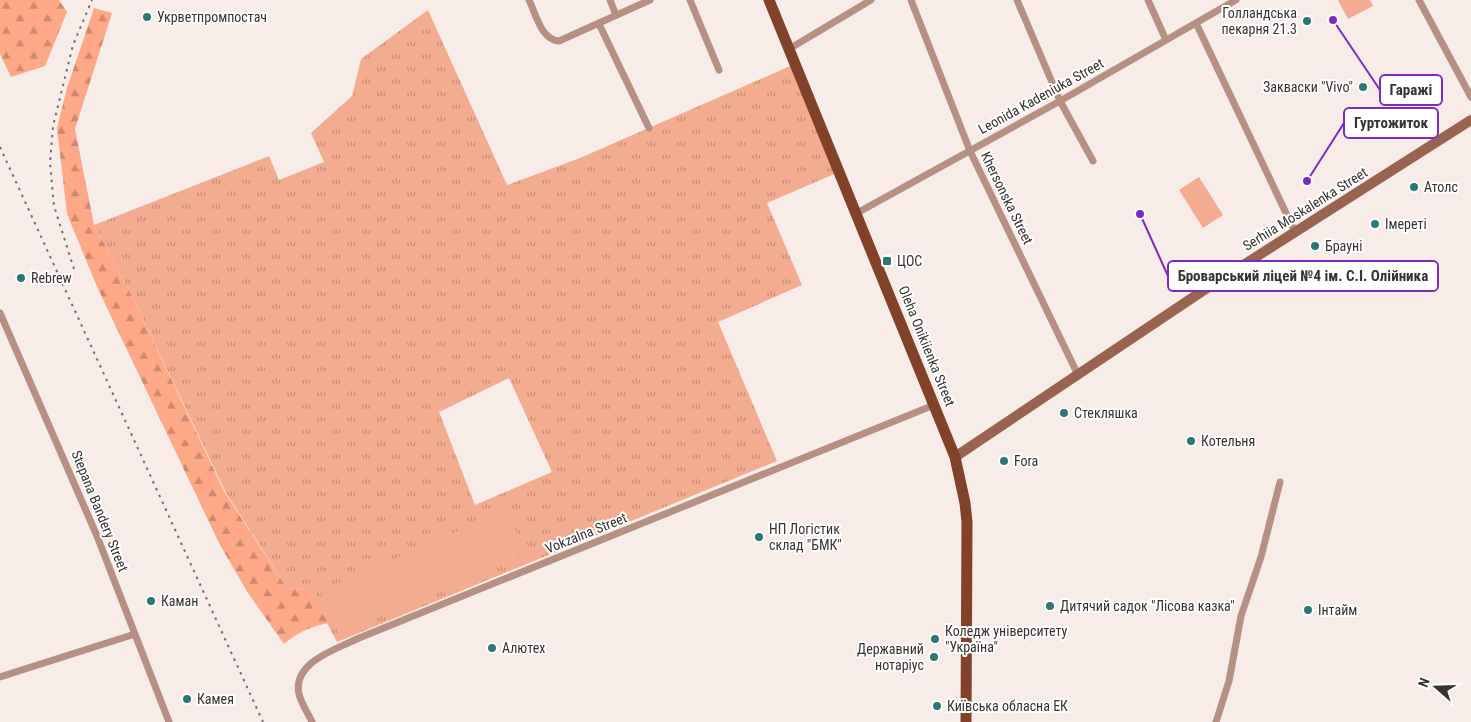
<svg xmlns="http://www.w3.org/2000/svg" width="1471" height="722" viewBox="0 0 1471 722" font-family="'Roboto Condensed',sans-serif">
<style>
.grass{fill:url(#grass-tufts);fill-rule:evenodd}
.forest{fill:url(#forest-firs)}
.park{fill:#f4ac90}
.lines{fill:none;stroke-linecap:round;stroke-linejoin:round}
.street{stroke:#b69183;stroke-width:7}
.secondary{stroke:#98634f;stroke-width:10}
.primary{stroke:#814229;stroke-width:11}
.rail{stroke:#756e6c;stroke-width:2;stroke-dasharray:2.5 5;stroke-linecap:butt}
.poi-dot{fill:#2c7674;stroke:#fff;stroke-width:2}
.labels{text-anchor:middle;stroke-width:4;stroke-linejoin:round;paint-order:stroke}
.poi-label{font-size:14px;fill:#383332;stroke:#fff;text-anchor:start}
.street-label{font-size:14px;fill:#383332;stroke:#fff}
.leader{fill:none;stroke:#7b2cbf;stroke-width:2}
.callout-dot{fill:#7b2cbf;stroke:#fff;stroke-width:2}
.callout{fill:#fff;stroke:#7b2cbf;stroke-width:2}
.callout-label{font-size:15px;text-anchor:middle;font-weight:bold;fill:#383332}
</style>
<defs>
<pattern id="grass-tufts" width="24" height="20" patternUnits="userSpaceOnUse" patternTransform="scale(1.25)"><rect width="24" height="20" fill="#f4ac90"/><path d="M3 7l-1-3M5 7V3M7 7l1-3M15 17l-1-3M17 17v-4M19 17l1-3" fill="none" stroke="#c78d76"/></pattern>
<pattern id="forest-firs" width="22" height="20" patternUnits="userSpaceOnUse" patternTransform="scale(1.25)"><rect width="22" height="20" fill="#fda887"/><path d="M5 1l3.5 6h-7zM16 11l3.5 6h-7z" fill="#ce896f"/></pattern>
</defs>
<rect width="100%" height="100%" fill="#f7ece8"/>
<!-- grass -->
<path class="grass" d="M 428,10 L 507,185 L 580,158 L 795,64 L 839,172 L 767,203 L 802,285 L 718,322 L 777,461 L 337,642 L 309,589 L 287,588 L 226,493 L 132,296 L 94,225 L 269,156 L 279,180 L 324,162 L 311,133 L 352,96 L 361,59 ZM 509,378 L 552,472 L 475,505 L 439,412 Z"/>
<!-- forest -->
<path class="forest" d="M 0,0 L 59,0 L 67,12 L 45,66 L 11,77 L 0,54 Z
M 94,8 L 112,13 L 75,129 L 94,225 L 132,296 L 225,493 L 287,588 L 309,589 L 328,623 C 310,627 298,632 284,644 L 248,593 L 220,545 L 98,289 L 67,214 L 57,128 L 67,88 Z"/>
<!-- park -->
<path class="park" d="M 1338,0 L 1370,0 L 1373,6 L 1348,19 Z
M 1199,177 L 1223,215 L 1203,228 L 1179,190 Z
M 507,510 L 526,555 L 339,634 L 320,591 Z"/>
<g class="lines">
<!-- street -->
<path class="street" d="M 529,0 C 536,14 541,40 559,41 L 650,0
M 610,0 L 616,15
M 690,0 L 719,70
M 911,0 L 970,151 L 1078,375
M 1017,0 L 1060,101 L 1093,161
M 1148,0 L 1166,40
M 1419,0 L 1471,97
M 1196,23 L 1295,232
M 599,24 L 649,128
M 789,49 L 871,0
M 857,213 L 1060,101 L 1236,0
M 0,313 L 97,536 L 169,722
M 0,677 L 135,634
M 312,722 C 308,713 301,703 299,694 C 292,662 337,649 359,638 L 934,405
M 1216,722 L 1229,681 L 1241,616 L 1261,557 L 1280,482"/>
<!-- secondary -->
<path class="secondary" d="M 955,457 L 1201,292 L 1471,120"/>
<!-- primary -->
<path class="primary" d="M 769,0 L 955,457 L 965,503 L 967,522 L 966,722"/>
<!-- rail -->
<path class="rail" d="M 0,147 L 263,722
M 74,269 L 54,206 L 50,163 L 53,126 L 73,45 L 92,0"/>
</g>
<!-- markers -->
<g class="poi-dot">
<circle cx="147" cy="17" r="5"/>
<circle cx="1307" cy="21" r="5"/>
<circle cx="1363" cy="87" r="5"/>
<circle cx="1414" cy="187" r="5"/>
<circle cx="1375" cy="224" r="5"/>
<circle cx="1315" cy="246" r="5"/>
<rect x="882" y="256" width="10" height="10" rx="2.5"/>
<circle cx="21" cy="278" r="5"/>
<circle cx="1064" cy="413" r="5"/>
<circle cx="1191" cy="441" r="5"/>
<circle cx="1004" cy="461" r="5"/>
<circle cx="759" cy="537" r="5"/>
<circle cx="151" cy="601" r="5"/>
<circle cx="1050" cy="606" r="5"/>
<circle cx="1308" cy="610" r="5"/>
<circle cx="935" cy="639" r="5"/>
<circle cx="492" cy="648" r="5"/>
<circle cx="934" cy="657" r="5"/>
<circle cx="187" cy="699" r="5"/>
<circle cx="937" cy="706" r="5"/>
</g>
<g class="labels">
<!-- poi labels -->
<g class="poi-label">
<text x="1297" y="18" text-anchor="end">Голландська<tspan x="1297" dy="16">пекарня 21.3</tspan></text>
<text x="157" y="22">Укрветпромпостач</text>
<text x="1353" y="92" text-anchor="end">Закваски "Vivo"</text>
<text x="1424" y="192">Атолс</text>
<text x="1385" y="229">Імереті</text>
<text x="1325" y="251">Брауні</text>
<text x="897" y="266">ЦОС</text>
<text x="31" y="283">Rebrew</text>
<text x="1074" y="418">Стекляшка</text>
<text x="1201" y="446">Котельня</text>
<text x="1014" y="466">Fora</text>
<text x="769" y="534">НП Логістик<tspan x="769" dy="16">склад "БМК"</tspan></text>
<text x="161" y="606">Каман</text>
<text x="1060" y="611">Дитячий садок "Лісова казка"</text>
<text x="1318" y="615">Інтайм</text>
<text x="945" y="636">Коледж університету<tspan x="945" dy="16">"Україна"</tspan></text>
<text x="502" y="653">Алютех</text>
<text x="924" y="654" text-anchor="end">Державний<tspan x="924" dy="16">нотаріус</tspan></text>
<text x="197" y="704">Камея</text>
<text x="947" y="711">Київська обласна ЕК</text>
</g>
<!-- street labels -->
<g class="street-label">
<text transform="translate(1041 96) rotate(-29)" y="5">Leonida Kadeniuka Street</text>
<text transform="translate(1007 198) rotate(64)" y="5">Khersonska Street</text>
<text transform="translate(1305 209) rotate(-32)" y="5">Serhiia Moskalenka Street</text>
<text transform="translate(927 346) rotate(68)" y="5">Oleha Onikiienka Street</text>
<text transform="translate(100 511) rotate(68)" y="5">Stepana Bandery Street</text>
<text transform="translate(586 533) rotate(-22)" y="5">Vokzalna Street</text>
</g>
</g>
<!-- callouts -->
<path class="leader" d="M1333 20L1380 90M1307 181L1344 123M1140 214L1168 276"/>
<g class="callout-dot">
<circle cx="1333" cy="20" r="5"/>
<circle cx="1307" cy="181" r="5"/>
<circle cx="1140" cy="214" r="5"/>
</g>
<g class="callout">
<rect x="1380" y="75" width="62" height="30" rx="5"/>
<rect x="1344" y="108" width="94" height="30" rx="5"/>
<rect x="1168" y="261" width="270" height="30" rx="5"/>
</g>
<g class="callout-label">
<text x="1411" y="95">Гаражі</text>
<text x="1391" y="128">Гуртожиток</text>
<text x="1303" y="281">Броварський ліцей №4 ім. С.І. Олійника</text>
</g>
<!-- north arrow -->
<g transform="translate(1436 687) rotate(290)" stroke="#ffffff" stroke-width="4" paint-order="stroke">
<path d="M0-4L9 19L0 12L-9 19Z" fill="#383332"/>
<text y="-8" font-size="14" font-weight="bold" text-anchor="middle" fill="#383332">N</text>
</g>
</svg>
